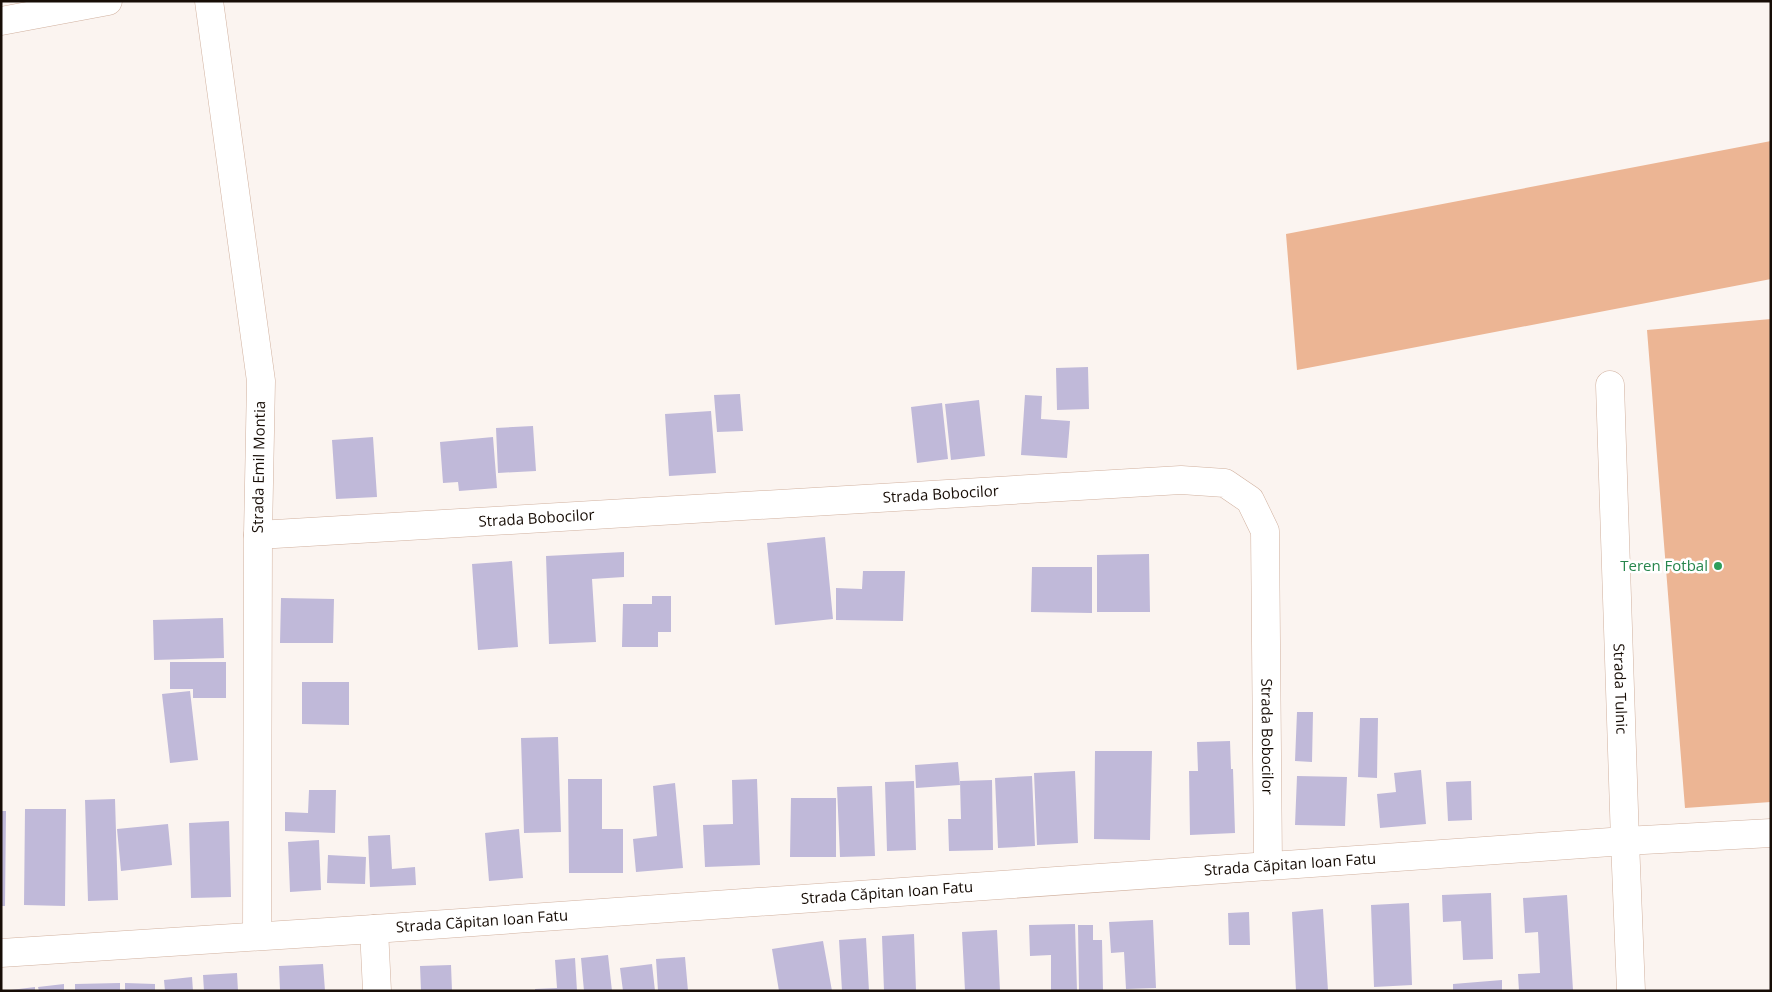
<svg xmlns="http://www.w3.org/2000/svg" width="1772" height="992" viewBox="0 0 1772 992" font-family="'Open Sans',sans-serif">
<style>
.green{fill:#ecb594}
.building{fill:#c0b9d9}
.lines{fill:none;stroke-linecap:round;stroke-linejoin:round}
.street-casing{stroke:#d1b19f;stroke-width:29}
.street{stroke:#fff;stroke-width:28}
.leisure-dot{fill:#2e9e5b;stroke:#fff;stroke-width:2}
.labels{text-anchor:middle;stroke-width:5;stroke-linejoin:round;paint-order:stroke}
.street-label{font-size:15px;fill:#170d06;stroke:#fff}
.leisure-label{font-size:15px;fill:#27864d;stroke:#fff;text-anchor:end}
</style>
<rect width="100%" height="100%" fill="#fbf4f0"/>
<!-- green -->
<path class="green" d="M 1771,141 L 1771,279 L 1297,370 L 1286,234 Z
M 1771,319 L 1771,802 L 1685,808 L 1647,330 Z"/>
<!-- building -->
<path class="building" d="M 1088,367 L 1089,409 L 1057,410 L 1056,368 Z
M 740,394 L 743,431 L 717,432 L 714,395 Z
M 1025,395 L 1042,396 L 1041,419 L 1070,421 L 1067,458 L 1021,455 Z
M 979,400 L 985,456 L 951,460 L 945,404 Z
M 942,403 L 948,459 L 917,463 L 911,407 Z
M 711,411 L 716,473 L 669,476 L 665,414 Z
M 533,426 L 536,471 L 498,473 L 496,428 Z
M 373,437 L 377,497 L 336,499 L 332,440 Z
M 493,437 L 497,488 L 459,491 L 458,482 L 443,483 L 440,442 Z
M 825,537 L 833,619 L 775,625 L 767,543 Z
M 624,552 L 624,577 L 592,579 L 596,642 L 549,644 L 546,556 Z
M 1149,554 L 1150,612 L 1097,612 L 1097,555 Z
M 512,561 L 518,647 L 478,650 L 472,564 Z
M 1032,567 L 1092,567 L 1092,613 L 1031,612 Z
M 863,571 L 905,571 L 903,621 L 836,620 L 836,588 L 862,589 Z
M 652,596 L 671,596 L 671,632 L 658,632 L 658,647 L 622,647 L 623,604 L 652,604 Z
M 281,598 L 334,599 L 333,643 L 280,643 Z
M 223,618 L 224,658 L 154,660 L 153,620 Z
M 170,662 L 226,662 L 226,698 L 193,698 L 193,689 L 170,689 Z
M 302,682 L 349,682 L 349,725 L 302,724 Z
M 190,691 L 198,760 L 170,763 L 162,694 Z
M 1297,712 L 1313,712 L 1312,762 L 1295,761 Z
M 1360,718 L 1378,718 L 1377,778 L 1358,777 Z
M 558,737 L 561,832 L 524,833 L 521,738 Z
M 1230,741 L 1231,769 L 1233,769 L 1235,833 L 1190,835 L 1189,771 L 1198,771 L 1197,742 Z
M 1095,751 L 1152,751 L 1150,840 L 1094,839 Z
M 958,762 L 960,785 L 916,788 L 915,765 Z
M 1421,770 L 1426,824 L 1380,828 L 1377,794 L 1396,792 L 1394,773 Z
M 1075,771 L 1078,843 L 1037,845 L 1034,773 Z
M 1032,776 L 1035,846 L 998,848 L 995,778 Z
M 1297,776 L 1347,777 L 1345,826 L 1295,825 Z
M 568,779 L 602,779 L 602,829 L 623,829 L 623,873 L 569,873 Z
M 757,779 L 760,865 L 705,867 L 703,825 L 733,824 L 732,780 Z
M 992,780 L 993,850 L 949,851 L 948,819 L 961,819 L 960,781 Z
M 914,781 L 916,850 L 887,851 L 885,782 Z
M 1471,781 L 1472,820 L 1448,821 L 1446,782 Z
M 675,783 L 683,868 L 636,872 L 633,839 L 657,836 L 653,786 Z
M 872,786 L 875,856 L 840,857 L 837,787 Z
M 309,790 L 336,790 L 335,833 L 285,831 L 285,812 L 308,813 Z
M 791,798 L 836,798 L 836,857 L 790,857 Z
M 115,799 L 118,900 L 88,901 L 85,800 Z
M 25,809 L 66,809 L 65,906 L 24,905 Z
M 1,811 L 6,811 L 5,906 L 1,906 Z
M 229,821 L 231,897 L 191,898 L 189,823 Z
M 168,824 L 172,865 L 121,871 L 117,829 Z
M 519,829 L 523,878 L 489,881 L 485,833 Z
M 390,835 L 392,869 L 415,867 L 416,885 L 370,887 L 368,836 Z
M 319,840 L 321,890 L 290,892 L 288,842 Z
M 328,855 L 366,857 L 365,884 L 327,883 Z
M 1491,893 L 1493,959 L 1463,960 L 1461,921 L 1443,922 L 1442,895 Z
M 1567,895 L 1573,990 L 1519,991 L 1518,974 L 1540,973 L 1538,932 L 1525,933 L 1523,898 Z
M 1409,903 L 1412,985 L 1374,987 L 1371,905 Z
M 1323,909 L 1328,991 L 1296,991 L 1292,912 Z
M 1249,912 L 1250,945 L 1229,945 L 1228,913 Z
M 1153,920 L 1156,988 L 1126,989 L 1124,952 L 1111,953 L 1109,922 Z
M 1075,924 L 1077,991 L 1051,991 L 1051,955 L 1030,956 L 1029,925 Z
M 1078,925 L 1093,925 L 1093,940 L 1102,940 L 1103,991 L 1079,991 Z
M 997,930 L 1000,991 L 965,991 L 962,932 Z
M 914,934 L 916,991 L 884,991 L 882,936 Z
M 866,938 L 869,991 L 842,991 L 839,940 Z
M 823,941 L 832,991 L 779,991 L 772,949 Z
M 608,955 L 612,991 L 584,991 L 581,958 Z
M 685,957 L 688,991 L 658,991 L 656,959 Z
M 575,958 L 577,991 L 535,991 L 535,989 L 557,988 L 555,960 Z
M 323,964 L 325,991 L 280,991 L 279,966 Z
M 652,964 L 655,991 L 623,991 L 620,968 Z
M 451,965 L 452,991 L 421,991 L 420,966 Z
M 237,973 L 238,991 L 204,991 L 203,975 Z
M 192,977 L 193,991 L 165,991 L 164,980 Z
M 1502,980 L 1502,991 L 1453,991 L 1453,984 Z
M 120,983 L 120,991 L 75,991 L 75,984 Z
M 125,983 L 155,984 L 155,991 L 125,991 Z
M 64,984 L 64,991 L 39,991 L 38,987 Z
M 35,987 L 35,991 L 12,991 L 11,990 Z"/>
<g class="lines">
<defs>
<g id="street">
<path d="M 209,1 L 261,381 L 258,535 L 257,936"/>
<path d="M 1,21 L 108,1"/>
<path id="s1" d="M 1610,385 L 1625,841 L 1631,991"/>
<path id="s2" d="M 258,535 L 1181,480 L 1225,483 L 1250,500 L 1265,531 L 1268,865"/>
<path d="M 374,929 L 377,991"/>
<path id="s3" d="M 1,953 L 374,929 L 1625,841 L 1771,833"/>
</g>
</defs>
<!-- street casing -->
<use href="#street" class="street-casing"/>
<!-- street -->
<use href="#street" class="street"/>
</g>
<!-- markers -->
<circle class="leisure-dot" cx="1718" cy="566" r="5"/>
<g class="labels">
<!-- street labels -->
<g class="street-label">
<text transform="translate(259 467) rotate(-89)" y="5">Strada Emil Montia</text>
<text dy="5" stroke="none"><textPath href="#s2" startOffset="684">Strada Bobocilor</textPath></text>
<text dy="5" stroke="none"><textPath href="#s2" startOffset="279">Strada Bobocilor</textPath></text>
<text dy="5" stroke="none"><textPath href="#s1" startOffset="304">Strada Tulnic</textPath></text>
<text dy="5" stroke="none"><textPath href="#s2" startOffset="1239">Strada Bobocilor</textPath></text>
<text dy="5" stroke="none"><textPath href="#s3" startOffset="1292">Strada Căpitan Ioan Fatu</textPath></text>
<text dy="5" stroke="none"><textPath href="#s3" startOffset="888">Strada Căpitan Ioan Fatu</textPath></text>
<text dy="5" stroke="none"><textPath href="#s3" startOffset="482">Strada Căpitan Ioan Fatu</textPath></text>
</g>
<!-- leisure labels -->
<g class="leisure-label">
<text x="1708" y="571">Teren Fotbal</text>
</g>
</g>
<!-- border -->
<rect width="1772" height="992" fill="none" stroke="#170d06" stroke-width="5"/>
</svg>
